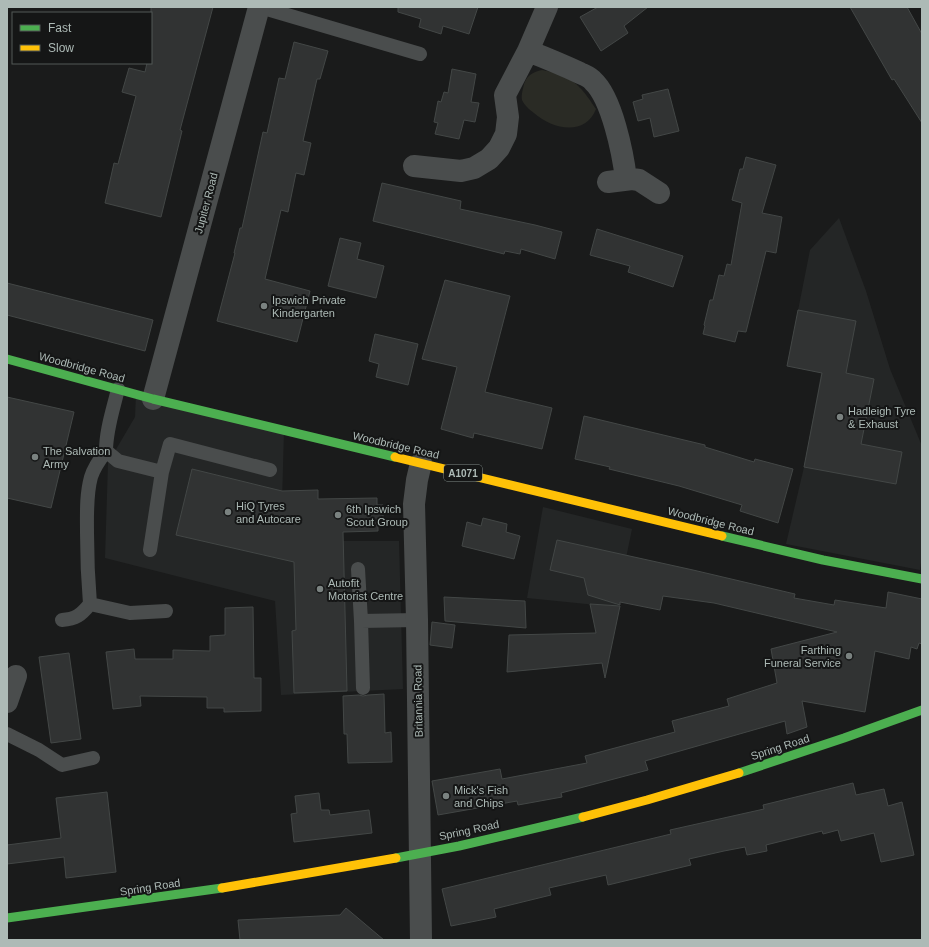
<svg xmlns="http://www.w3.org/2000/svg" width="929" height="947" viewBox="0 0 929 947" font-family="Arial,sans-serif">
<style>
.built{fill:#242626}
.green{fill:#2a2b25}
.building{fill:#313333;stroke:#434746}
.lines{fill:none;stroke-linecap:round;stroke-linejoin:round}
.lane{stroke:#4a4d4d;stroke-width:14}
.street{stroke:#4a4d4d;stroke-width:22}
.fast{stroke:#4caf50;stroke-width:9}
.slow{stroke:#ffc107;stroke-width:9}
.poi-dot{fill:#7a8280;stroke:#151616;stroke-width:1.5}
.labels{text-anchor:middle;stroke-width:4;stroke-linejoin:round;paint-order:stroke}
.shield{fill:#151616;stroke:#7f8986;stroke-width:1}
.shield-label{font-size:10px;font-weight:bold;fill:#adbab6}
.street-label{font-size:11px;fill:#adbab6;stroke:#151616}
.poi-label{font-size:11px;fill:#adbab6;stroke:#151616;text-anchor:start}
</style>
<rect width="100%" height="100%" fill="#1a1b1b"/>
<!-- built -->
<path class="built" d="M 839,218 L 866,291 L 890,369 L 922,446 L 922,556 L 920,570 L 786,544 L 804,467 L 821,373 L 787,366 L 810,250 Z
M 136,394 L 284,430 L 281,541 L 399,541 L 403,689 L 281,695 L 275,601 L 105,558 L 108,463 L 135,417 Z
M 543,507 L 632,529 L 616,607 L 527,598 Z"/>
<!-- green -->
<path class="green" d="M 542,70 C 547,71 552,72 557,73 C 576,79 586,94 596,109 C 585,137 552,129 534,113 C 530,110 524,105 522,100 C 521,95 523,89 524,84 C 527,75 533,72 542,70 Z"/>
<!-- building -->
<path class="building" d="M 151,7 L 213,7 L 180,130 L 182,131 L 161,217 L 105,203 L 114,163 L 118,164 L 136,96 L 122,92 L 129,68 L 145,72 L 147,63 L 151,63 Z
M 398,7 L 478,7 L 469,34 L 443,26 L 441,34 L 419,27 L 421,19 L 398,12 Z
M 598,7 L 648,7 L 624,26 L 628,33 L 601,51 L 580,17 Z
M 850,7 L 907,7 L 922,34 L 922,123 L 894,79 L 892,80 Z
M 294,42 L 328,51 L 320,79 L 317,79 L 303,141 L 311,143 L 304,175 L 296,173 L 288,212 L 281,210 L 265,279 L 310,291 L 297,342 L 217,321 L 235,253 L 234,253 L 240,228 L 242,228 L 263,132 L 267,133 L 279,78 L 285,79 Z
M 452,69 L 476,74 L 471,102 L 479,103 L 475,122 L 464,120 L 459,139 L 435,134 L 438,123 L 434,122 L 438,101 L 441,102 L 444,92 L 448,93 Z
M 668,89 L 679,131 L 654,137 L 650,118 L 638,121 L 633,102 L 643,99 L 642,95 Z
M 746,157 L 776,165 L 762,213 L 782,217 L 776,253 L 766,251 L 746,332 L 738,331 L 735,342 L 703,334 L 705,326 L 704,325 L 710,300 L 713,300 L 719,275 L 724,276 L 727,264 L 731,265 L 742,203 L 732,200 L 740,169 L 743,169 Z
M 382,183 L 461,201 L 460,209 L 535,225 L 562,232 L 555,259 L 521,249 L 520,254 L 505,251 L 504,254 L 373,221 Z
M 597,229 L 683,256 L 673,287 L 628,272 L 630,266 L 590,255 Z
M 340,238 L 361,243 L 357,259 L 384,266 L 376,298 L 328,286 Z
M 445,280 L 510,296 L 485,392 L 552,408 L 542,449 L 474,433 L 473,438 L 441,429 L 457,367 L 422,359 Z
M 7,283 L 153,320 L 145,351 L 7,315 Z
M 798,310 L 856,321 L 846,373 L 874,379 L 861,444 L 902,452 L 896,484 L 804,467 L 822,373 L 787,366 Z
M 375,334 L 418,344 L 408,385 L 376,377 L 379,364 L 369,361 Z
M 7,397 L 74,412 L 51,508 L 7,498 Z
M 584,416 L 705,445 L 705,447 L 754,462 L 755,459 L 793,469 L 778,523 L 740,511 L 742,505 L 679,486 L 609,469 L 610,467 L 575,459 Z
M 192,469 L 282,491 L 318,490 L 318,499 L 377,498 L 377,505 L 383,505 L 383,524 L 378,525 L 378,531 L 343,532 L 347,691 L 294,693 L 292,631 L 296,630 L 294,562 L 176,535 Z
M 483,518 L 507,524 L 506,532 L 520,536 L 514,559 L 462,546 L 467,522 L 481,526 Z
M 557,540 L 693,570 L 795,594 L 794,598 L 834,605 L 835,600 L 886,608 L 888,592 L 922,599 L 922,644 L 919,643 L 917,649 L 911,647 L 909,659 L 875,651 L 865,712 L 802,701 L 807,727 L 787,734 L 785,721 L 645,761 L 648,770 L 561,793 L 562,797 L 518,805 L 517,801 L 438,815 L 432,781 L 500,769 L 502,779 L 587,763 L 585,756 L 675,732 L 672,721 L 729,706 L 727,699 L 777,683 L 771,649 L 837,632 L 714,603 L 663,596 L 660,610 L 620,602 L 620,605 L 588,595 L 584,578 L 550,570 Z
M 444,597 L 525,601 L 526,628 L 445,621 Z
M 590,604 L 620,606 L 605,678 L 602,663 L 507,672 L 509,635 L 596,633 Z
M 253,607 L 254,678 L 261,678 L 261,711 L 224,712 L 224,708 L 207,708 L 207,697 L 140,696 L 141,706 L 113,709 L 106,652 L 134,649 L 135,659 L 173,659 L 173,650 L 210,651 L 210,636 L 225,635 L 225,608 Z
M 432,622 L 455,625 L 452,648 L 430,645 Z
M 69,653 L 81,739 L 51,743 L 39,657 Z
M 384,694 L 385,733 L 391,732 L 392,762 L 348,763 L 347,734 L 344,734 L 343,696 L 359,695 L 363,696 L 368,695 Z
M 853,783 L 856,795 L 884,789 L 888,806 L 902,802 L 914,855 L 881,862 L 874,833 L 841,841 L 838,830 L 823,834 L 822,831 L 766,845 L 767,851 L 747,855 L 745,847 L 724,851 L 689,859 L 691,865 L 608,885 L 606,875 L 549,888 L 551,895 L 494,909 L 496,917 L 451,926 L 442,889 L 671,834 L 670,830 L 764,809 L 763,805 Z
M 107,792 L 116,872 L 66,878 L 64,857 L 7,864 L 7,845 L 61,838 L 56,798 Z
M 319,793 L 321,810 L 329,810 L 330,815 L 369,810 L 372,833 L 294,842 L 291,814 L 297,813 L 295,796 Z
M 346,908 L 384,940 L 240,940 L 238,920 L 340,915 Z"/>
<g class="lines">
<!-- lane -->
<path class="lane" d="M 260,7 L 420,54
M 118,389 C 113,410 106,430 106,451 L 118,461 L 162,472
M 150,550 L 162,472 L 170,444 L 270,470
M 358,569 L 361,621
M 90,604 L 130,613 L 166,611
M 62,620 C 76,619 81,615 90,604 C 88,580 87,557 87,533 C 87,515 86,495 91,477 C 94,467 100,459 106,451
M 363,688 L 361,621 L 417,620
M 7,734 L 39,750 L 62,765 L 93,758"/>
<!-- street -->
<path class="street" d="M 547,7 L 528,51 C 546,58 563,65 580,73 C 584,75 590,77 593,81 C 612,98 623,154 626,179
M 414,166 L 461,171 L 474,168 L 489,159 L 499,148 L 506,134 L 508,117 L 505,95 L 528,51
M 608,182 L 632,179 L 639,180 L 659,193
M 153,399 L 259,7
M 421,463 L 417,480 L 414,504 L 417,620 L 421,940
M 7,702 L 16,676"/>
<!-- fast -->
<path class="fast" d="M 7,359 L 153,399 L 395,457
M 722,536 L 823,560 L 922,579
M 739,773 L 844,738 L 922,710
M 396,858 L 459,846 L 583,817
M 7,918 L 222,888"/>
<!-- slow -->
<path class="slow" d="M 395,457 L 722,536
M 583,817 L 647,800 L 739,773
M 222,888 L 396,858"/>
</g>
<!-- markers -->
<g class="poi-dot">
<circle cx="264" cy="306" r="4"/>
<circle cx="840" cy="417" r="4"/>
<circle cx="35" cy="457" r="4"/>
<circle cx="228" cy="512" r="4"/>
<circle cx="338" cy="515" r="4"/>
<circle cx="320" cy="589" r="4"/>
<circle cx="849" cy="656" r="4"/>
<circle cx="446" cy="796" r="4"/>
</g>
<g class="labels">
<!-- shield labels -->
<rect class="shield" x="444" y="465" width="38" height="16" rx="3"/>
<g class="shield-label">
<text x="463" y="477">A1071</text>
</g>
<!-- street labels -->
<g class="street-label">
<text transform="translate(206 203) rotate(-75)" y="4">Jupiter Road</text>
<text transform="translate(82 367) rotate(15)" y="4">Woodbridge Road</text>
<text transform="translate(396 445) rotate(13)" y="4">Woodbridge Road</text>
<text transform="translate(711 521) rotate(14)" y="4">Woodbridge Road</text>
<text transform="translate(418 701) rotate(-91)" y="4">Britannia Road</text>
<text transform="translate(780 747) rotate(-18)" y="4">Spring Road</text>
<text transform="translate(469 830) rotate(-12)" y="4">Spring Road</text>
<text transform="translate(150 887) rotate(-9)" y="4">Spring Road</text>
</g>
<!-- poi labels -->
<g class="poi-label">
<text x="272" y="304">Ipswich Private<tspan x="272" dy="13">Kindergarten</tspan></text>
<text x="848" y="415">Hadleigh Tyre<tspan x="848" dy="13">&amp; Exhaust</tspan></text>
<text x="43" y="455">The Salvation<tspan x="43" dy="13">Army</tspan></text>
<text x="236" y="510">HiQ Tyres<tspan x="236" dy="13">and Autocare</tspan></text>
<text x="346" y="513">6th Ipswich<tspan x="346" dy="13">Scout Group</tspan></text>
<text x="328" y="587">Autofit<tspan x="328" dy="13">Motorist Centre</tspan></text>
<text x="841" y="654" text-anchor="end">Farthing<tspan x="841" dy="13">Funeral Service</tspan></text>
<text x="454" y="794">Mick's Fish<tspan x="454" dy="13">and Chips</tspan></text>
</g>
</g>
<!-- border -->
<rect width="929" height="947" fill="none" stroke="#adbab6" stroke-width="16"/>
<!-- legend -->
<rect x="12" y="12" width="140" height="52" fill="#151616" stroke="#525856"/>
<rect x="20" y="25" width="20" height="6" fill="#4caf50" stroke="#525856"/>
<text x="48" y="32" font-size="12" fill="#adbab6">Fast</text>
<rect x="20" y="45" width="20" height="6" fill="#ffc107" stroke="#525856"/>
<text x="48" y="52" font-size="12" fill="#adbab6">Slow</text>
</svg>
